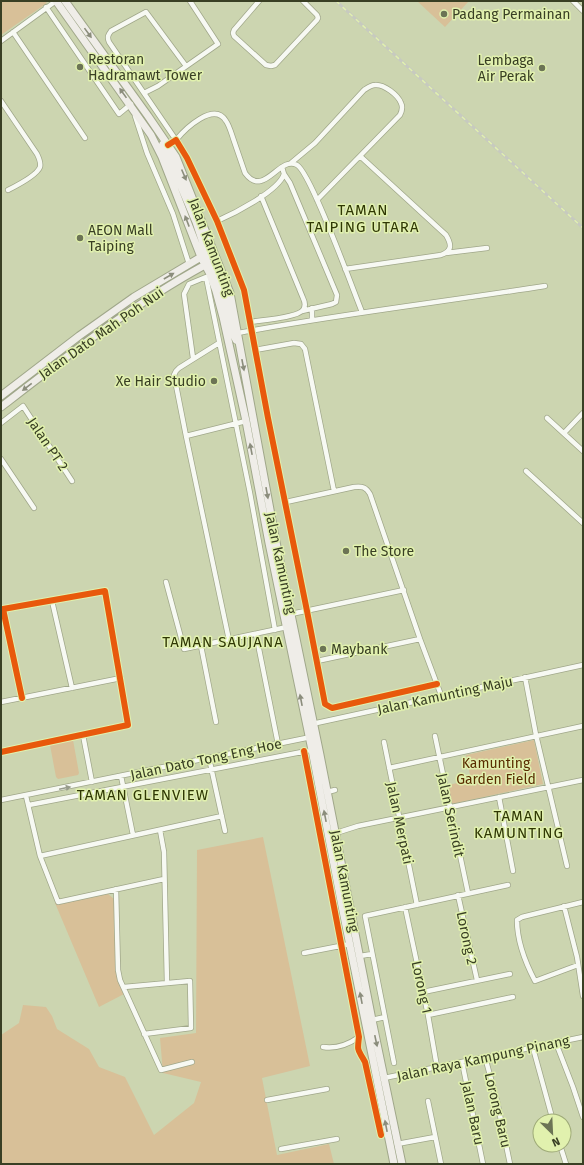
<svg xmlns="http://www.w3.org/2000/svg" width="584" height="1165" viewBox="0 0 584 1165" font-family="'Fira Sans',sans-serif">
<style>
.green{fill:#d8c098}
.lines{fill:none;stroke-linecap:round;stroke-linejoin:round}
.street-casing{stroke:#a0a78a;stroke-width:6}
.secondary-casing{stroke:#a0a78a;stroke-width:9}
.street{stroke:#f7f9f3;stroke-width:4.5}
.secondary{stroke:#efede8;stroke-width:7}
.rail-casing{stroke:#c7cabf;stroke-width:3}
.rail{stroke:#e1f1ae;stroke-width:1.5;stroke-dasharray:4.5;stroke-linecap:butt}
.cycleway-casing{stroke:#e1f1ae;stroke-width:8}
.cycleway{stroke:#e8590c;stroke-width:6}
.oneway{fill:#8b8d7c}
.oneway2{fill:#989c8c}
.poi-dot{fill:#6c7455;stroke:#e1f1ae;stroke-width:1.5}
.labels{text-anchor:middle;stroke-width:3;stroke-linejoin:round;paint-order:stroke}
.poi-label{font-size:14px;fill:#393f24;stroke:#e1f1ae;text-anchor:start}
.street-label{font-size:14px;fill:#393f24;stroke:#e1f1ae}
.park-label{font-size:14px;fill:#592c00;stroke:#e1f1ae}
.neighbourhood-label{font-size:15px;letter-spacing:1px;fill:#2f3704;stroke:#e1f1ae}
</style>
<rect width="100%" height="100%" fill="#ccd5b0"/>
<!-- green -->
<path class="green" d="M 1,1 L 45,1 L 47,3 L 1,35 Z
M 417,1 L 469,1 L 445,27 Z
M 73,740 L 79,773 L 78,775 L 58,779 L 56,777 L 50,745 Z
M 534,740 L 543,784 L 452,804 L 448,785 L 471,780 L 466,755 Z
M 263,837 L 310,1066 L 262,1078 L 277,1155 L 329,1144 L 334,1164 L 1,1164 L 1,1035 L 19,1023 L 23,1005 L 46,1007 L 52,1016 L 57,1029 L 89,1049 L 99,1067 L 125,1077 L 154,1135 L 194,1103 L 201,1082 L 163,1073 L 160,1038 L 196,1033 L 197,850 Z
M 107,893 L 114,899 L 116,973 L 124,994 L 99,1007 L 55,903 Z"/>
<g class="lines">
<defs>
<path id="street" d="M 259,1 L 234,30 L 233,33 L 234,36 L 266,65 L 271,66 L 275,65 L 317,20 L 318,18 L 317,15 L 303,1
M 573,1 L 583,11
M 46,7 L 119,114 L 131,104
M 13,32 L 85,138
M 1,41 L 56,1
M 186,66 L 146,12 L 111,31 C 108,35 107,37 109,42 L 176,140 C 185,129 214,101 226,121 C 229,125 231,132 233,138 C 237,150 241,161 245,173 C 264,199 279,155 297,165 C 311,173 353,290 362,312
M 144,93 L 158,86 L 218,44 L 190,1
M 1,101 L 37,154 C 39,158 41,163 40,167 C 37,175 16,186 8,190
M 135,116 L 147,153 L 173,214 L 189,264
M 168,145 L 176,140 L 187,158 L 217,221 L 244,290 L 268,418 L 307,611 L 325,704 L 332,708 L 437,684
M 291,163 L 315,143 L 364,90 C 367,88 371,85 375,85 C 384,84 398,95 401,103 C 403,107 402,111 400,115 L 317,200
M 284,174 L 290,183 L 337,295 L 336,302 L 332,304 L 302,311
M 217,221 C 233,214 279,191 284,174 L 282,167
M 446,253 L 487,248
M 345,269 L 441,255 C 452,251 452,245 446,235 L 360,156
M 312,320 L 312,308
M 250,322 C 261,320 297,318 303,310 C 306,306 305,302 303,298 L 261,196
M 238,333 C 340,314 443,302 545,286
M 219,343 L 179,368 L 176,371 L 174,375 L 186,436 L 229,640
M 255,350 L 294,343 L 301,344 L 305,349 L 334,491
M 193,358 L 184,294 L 189,284 L 206,277 L 250,493 L 275,630
M 547,418 L 583,451
M 1,423 L 23,406 L 72,481
M 564,433 L 583,413
M 186,436 L 246,421
M 1,459 L 34,508
M 526,471 L 583,523
M 286,502 L 354,487 C 362,486 366,487 370,494 L 420,639 L 441,695
M 166,582 L 184,649 L 287,627
M 52,601 L 72,688
M 291,614 L 404,590
M 256,634 L 278,744
M 201,646 L 216,722
M 317,661 L 420,639
M 525,677 L 536,735 L 567,866
M 1,702 L 121,678
M 312,724 L 583,665
M 83,735 L 92,782
M 435,736 L 468,893
M 384,742 L 417,905
M 304,751 L 359,1037 C 357,1053 358,1049 365,1062 L 381,1135
M 1,752 L 128,725 L 105,591 L 3,609 L 22,698
M 209,758 L 225,831
M 389,768 L 583,726
M 121,776 L 133,835
M 327,792 L 335,790
M 26,796 L 40,856 L 58,902 L 164,879
M 499,797 L 513,871
M 1,800 L 311,737
M 29,805 L 307,751
M 160,830 L 164,852 L 167,983
M 336,833 L 358,826 L 583,780
M 40,856 L 222,816
M 116,889 L 118,970 L 120,980 L 161,1070 L 192,1062
M 458,895 L 477,980
M 564,906 L 577,957 L 583,996
M 405,907 L 428,1015 L 437,1067
M 304,953 L 350,944
M 360,956 L 372,954
M 578,965 L 535,981 C 525,962 517,941 517,920 L 522,917 L 583,902
M 124,987 L 190,981 L 191,1028 L 144,1034
M 423,992 L 510,974
M 428,1015 L 513,997
M 372,1020 L 385,1017
M 556,1043 L 573,1087 L 583,1117
M 323,1047 C 336,1049 349,1044 359,1037
M 533,1048 L 553,1121
M 485,1057 L 497,1101 L 510,1164
M 462,1062 L 483,1164
M 394,1063 L 365,916 L 508,885
M 384,1078 L 583,1037
M 267,1100 L 327,1089
M 428,1101 L 441,1164
M 397,1144 L 435,1137
M 560,1145 L 566,1164
M 281,1149 L 337,1139"/>
<path id="secondary" d="M 56,1 L 151,135 L 162,157 L 201,257 L 209,272 L 216,291 L 223,317 L 246,421 L 269,543 L 312,750 L 341,901 L 394,1164
M 65,1 L 148,116 L 176,157 L 230,293 L 276,542 L 320,755 L 372,1020 L 402,1164
M 163,144 L 196,222 L 207,255 L 205,265
M 203,259 C 227,271 224,319 236,340
M 1,396 L 79,336 L 134,297 L 201,257
M 1,407 C 67,356 132,305 205,265"/>
</defs>
<!-- street casing -->
<use href="#street" class="street-casing"/>
<!-- secondary casing -->
<use href="#secondary" class="secondary-casing"/>
<!-- street -->
<use href="#street" class="street"/>
<!-- secondary -->
<use href="#secondary" class="secondary"/>
<defs>
<path id="rail" d="M 336,1 L 583,228"/>
</defs>
<!-- rail casing -->
<use href="#rail" class="rail-casing"/>
<!-- rail -->
<use href="#rail" class="rail"/>
<defs>
<path id="cycleway" d="M 168,145 L 176,140 L 187,158 L 217,221 L 244,290 L 268,418 L 307,611 L 325,704 L 332,708 L 437,684
M 304,751 L 359,1037 C 357,1053 358,1049 365,1062 L 381,1135
M 1,752 L 128,725 L 105,591 L 3,609 L 22,698"/>
</defs>
<!-- cycleway casing -->
<use href="#cycleway" class="cycleway-casing"/>
<!-- cycleway -->
<use href="#cycleway" class="cycleway"/>
</g>
<!-- one-way arrows -->
<defs><path id="oneway-solid" d="M-6-.8H1V-3.2L6.5 0L1 3.2V.8H-6Z"/></defs>
<g class="oneway">
<use href="#oneway-solid" transform="translate(88 33) rotate(54)"/>
<use href="#oneway-solid" transform="translate(123 93) rotate(-125)"/>
<use href="#oneway-solid" transform="translate(184 175) rotate(67)"/>
<use href="#oneway-solid" transform="translate(187 221) rotate(-111)"/>
<use href="#oneway-solid" transform="translate(169 276) rotate(-30)"/>
<use href="#oneway-solid" transform="translate(243 365) rotate(79)"/>
<use href="#oneway-solid" transform="translate(27 387) rotate(142)"/>
<use href="#oneway-solid" transform="translate(251 449) rotate(-101)"/>
<use href="#oneway-solid" transform="translate(267 493) rotate(80)"/>
<use href="#oneway-solid" transform="translate(301 700) rotate(-101)"/>
<use href="#oneway-solid" transform="translate(325 816) rotate(-101)"/>
<use href="#oneway-solid" transform="translate(361 998) rotate(-101)"/>
<use href="#oneway-solid" transform="translate(376 1041) rotate(78)"/>
<use href="#oneway-solid" transform="translate(386 1126) rotate(-101)"/>
</g>
<use class="oneway2" href="#oneway-solid" transform="translate(65 788) rotate(-12)"/>
<!-- markers -->
<g class="poi-dot">
<circle cx="444" cy="14" r="4"/>
<circle cx="80" cy="67" r="4"/>
<circle cx="542" cy="68" r="4"/>
<circle cx="80" cy="238" r="4"/>
<circle cx="214" cy="381" r="4"/>
<circle cx="346" cy="551" r="4"/>
<circle cx="323" cy="649" r="4"/>
</g>
<g class="labels">
<!-- poi labels -->
<g class="poi-label">
<text x="452" y="19">Padang Permainan</text>
<text x="88" y="64">Restoran<tspan x="88" dy="16">Hadramawt Tower</tspan></text>
<text x="534" y="65" text-anchor="end">Lembaga<tspan x="534" dy="16">Air Perak</tspan></text>
<text x="88" y="235">AEON Mall<tspan x="88" dy="16">Taiping</tspan></text>
<text x="206" y="386" text-anchor="end">Xe Hair Studio</text>
<text x="354" y="556">The Store</text>
<text x="331" y="654">Maybank</text>
</g>
<!-- street labels -->
<g class="street-label">
<text transform="translate(212 247) rotate(69)" y="5">Jalan Kamunting</text>
<text transform="translate(101 333) rotate(-35)" y="5">Jalan Dato Mah Poh Nui</text>
<text transform="translate(48 444) rotate(56)" y="5">Jalan PT 2</text>
<text transform="translate(281 563) rotate(78)" y="5">Jalan Kamunting</text>
<text transform="translate(445 695) rotate(-12)" y="5">Jalan Kamunting Maju</text>
<text transform="translate(206 759) rotate(-12)" y="5">Jalan Dato Tong Eng Hoe</text>
<text transform="translate(451 815) rotate(78)" y="5">Jalan Serindit</text>
<text transform="translate(400 823) rotate(78)" y="5">Jalan Merpati</text>
<text transform="translate(345 881) rotate(79)" y="5">Jalan Kamunting</text>
<text transform="translate(467 938) rotate(78)" y="5">Lorong 2</text>
<text transform="translate(422 987) rotate(78)" y="5">Lorong 1</text>
<text transform="translate(483 1058) rotate(-12)" y="5">Jalan Raya Kampung Pinang</text>
<text transform="translate(498 1110) rotate(77)" y="5">Lorong Baru</text>
<text transform="translate(473 1113) rotate(78)" y="5">Jalan Baru</text>
</g>
<!-- park labels -->
<g class="park-label">
<text x="496" y="768">Kamunting<tspan x="496" dy="16">Garden Field</tspan></text>
</g>
<!-- neighbourhood labels -->
<g class="neighbourhood-label">
<text x="363" y="215">TAMAN<tspan x="363" dy="17">TAIPING UTARA</tspan></text>
<text x="223" y="647">TAMAN SAUJANA</text>
<text x="143" y="800">TAMAN GLENVIEW</text>
<text x="519" y="821">TAMAN<tspan x="519" dy="17">KAMUNTING</tspan></text>
</g>
</g>
<!-- border -->
<rect width="584" height="1165" fill="none" stroke="#393f24" stroke-width="4"/>
<!-- north arrow -->
<g transform="translate(552 1133) rotate(156)"><circle r="19" fill="#e1f1ae" stroke="#9eaa77"/>
<path d="M0-3L7 15L0 10L-7 15Z" fill="#6c7455"/>
<text y="-6" font-size="11" font-weight="bold" text-anchor="middle" fill="#393f24">N</text>
</g>
</svg>
